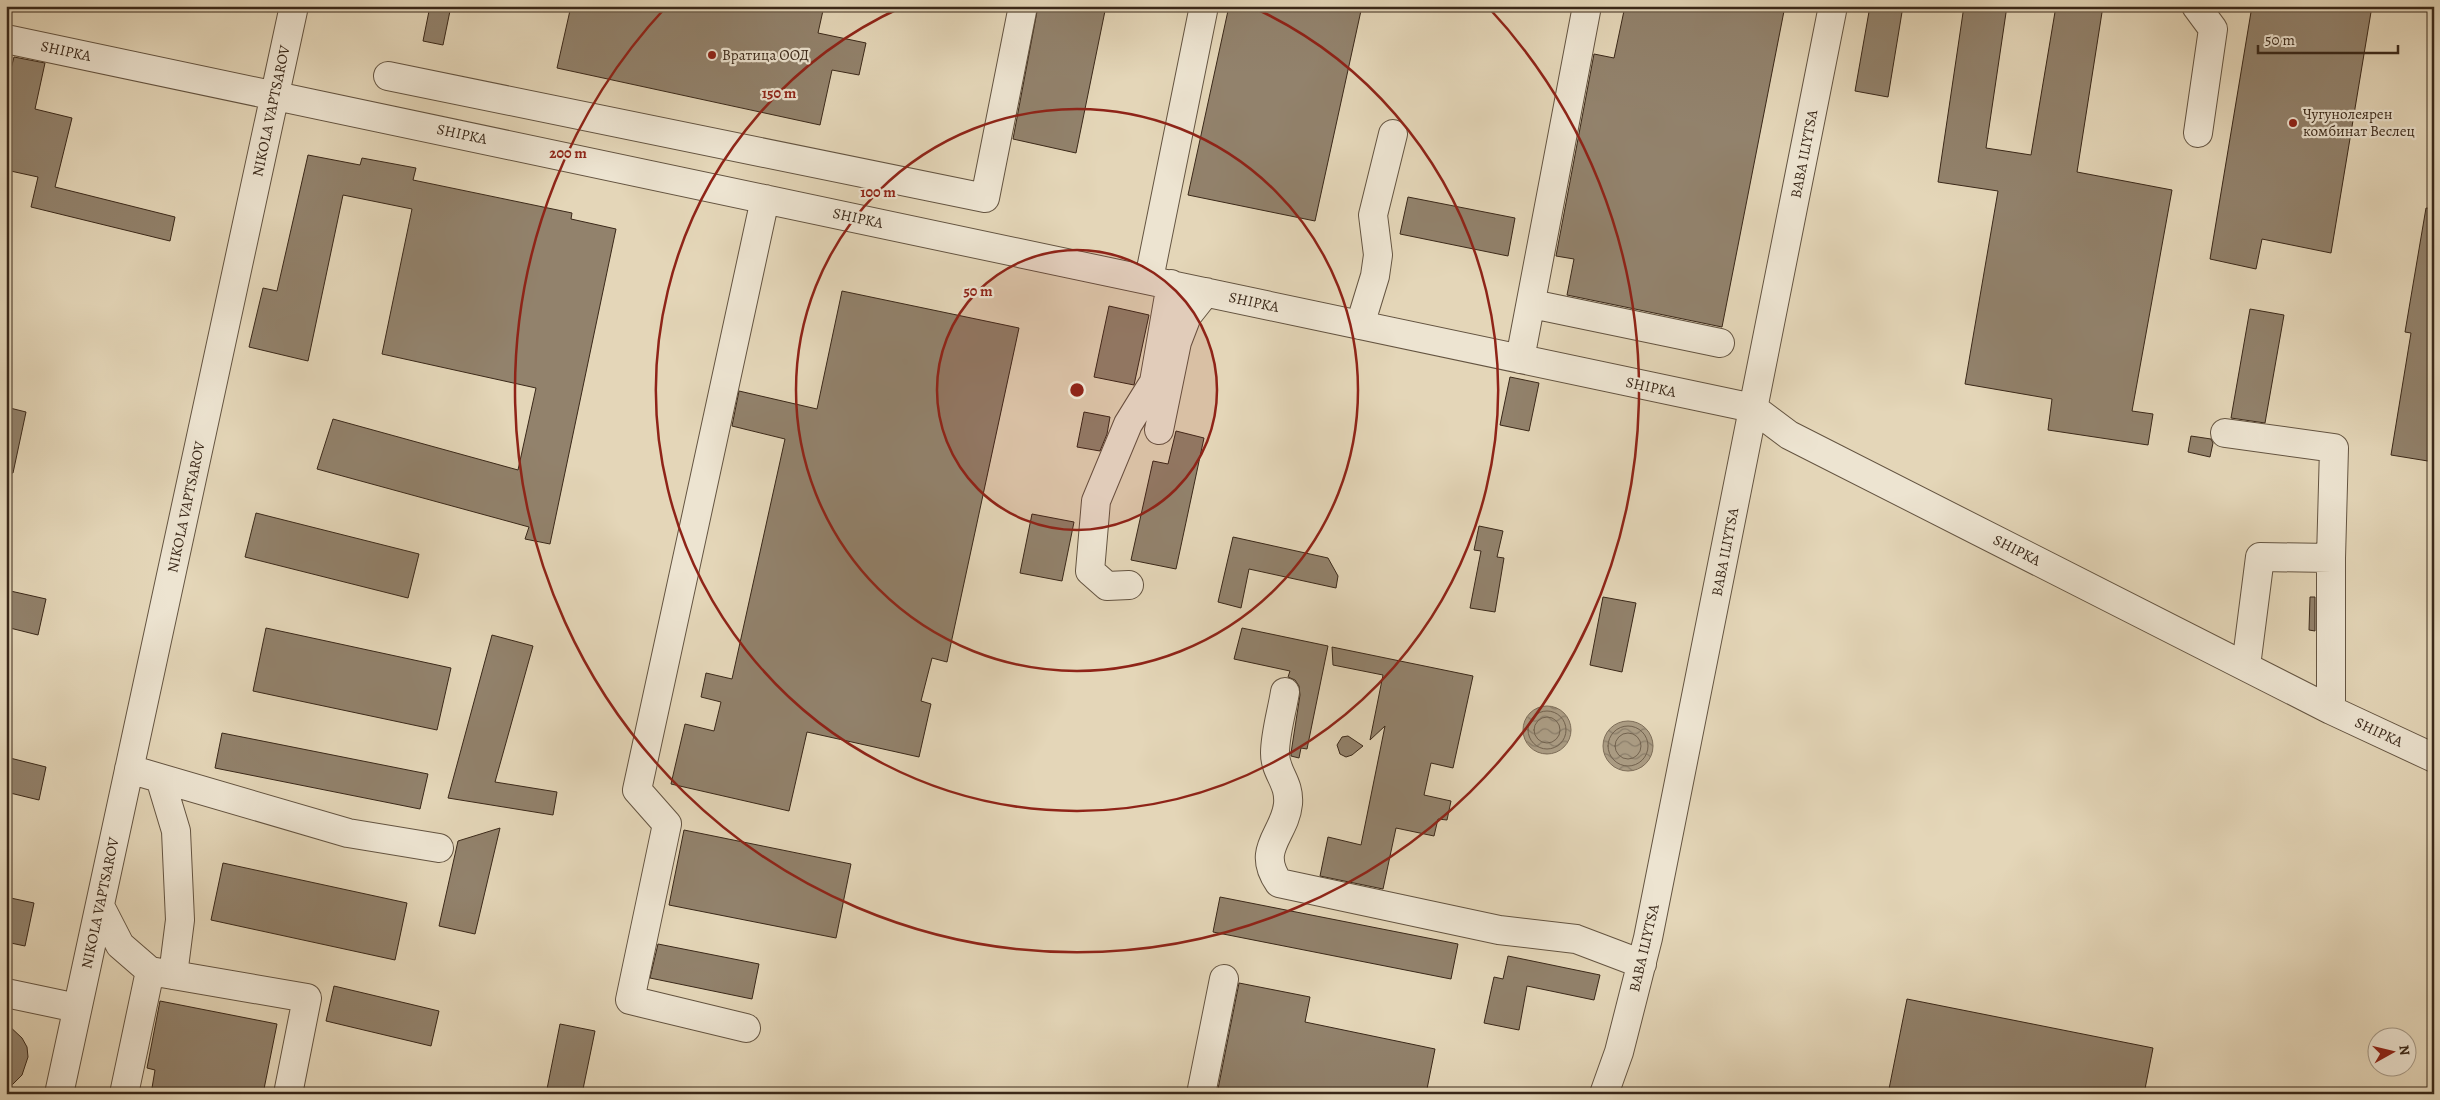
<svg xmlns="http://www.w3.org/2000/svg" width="2440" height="1100" viewBox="0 0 2440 1100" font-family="Alegreya,serif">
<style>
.water{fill:url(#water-waves);stroke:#7d6d58}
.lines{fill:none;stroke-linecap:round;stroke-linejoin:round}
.shore{stroke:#72624e;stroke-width:1}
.building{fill:#92826c;stroke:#3a2819}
.minor-casing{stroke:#645441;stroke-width:30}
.minor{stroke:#ede4d1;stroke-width:28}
.ring{fill:none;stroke:#8f2418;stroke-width:2.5}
.poi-dot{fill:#8f2418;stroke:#ede4d1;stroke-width:2}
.labels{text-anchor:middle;stroke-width:4.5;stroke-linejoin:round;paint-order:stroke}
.street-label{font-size:15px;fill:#3a2819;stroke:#ede4d1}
.poi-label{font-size:15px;fill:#3a2819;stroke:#ede4d1;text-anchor:start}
.centre{fill:#8f2418;stroke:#ede4d1;stroke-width:2.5}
.ring-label{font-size:15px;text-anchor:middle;font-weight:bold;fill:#8f2418;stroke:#ede4d1;stroke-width:4.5;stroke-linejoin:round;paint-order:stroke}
</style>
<defs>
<pattern id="water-waves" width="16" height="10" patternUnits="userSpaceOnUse" patternTransform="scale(1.25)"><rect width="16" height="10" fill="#aa9b82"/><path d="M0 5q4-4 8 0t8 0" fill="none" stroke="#8b7e6a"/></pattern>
</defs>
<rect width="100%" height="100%" fill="#e4d6b8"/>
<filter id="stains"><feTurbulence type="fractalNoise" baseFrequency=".004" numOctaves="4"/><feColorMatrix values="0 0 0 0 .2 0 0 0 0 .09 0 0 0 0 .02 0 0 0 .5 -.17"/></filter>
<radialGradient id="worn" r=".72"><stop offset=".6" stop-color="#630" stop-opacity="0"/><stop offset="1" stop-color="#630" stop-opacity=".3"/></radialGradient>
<!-- water -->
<path class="water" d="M1523 730a24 24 0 1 1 48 0a24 24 0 1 1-48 0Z
M1603 746a25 25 0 1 1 50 0a25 25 0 1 1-50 0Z"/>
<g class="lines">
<!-- shore -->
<path class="shore" d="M1528 730a19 19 0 1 1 38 0a19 19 0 1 1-38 0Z
M1534 730a13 13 0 1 1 26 0a13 13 0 1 1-26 0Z
M1608 746a20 20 0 1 1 40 0a20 20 0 1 1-40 0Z
M1615 746a13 13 0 1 1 26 0a13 13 0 1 1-26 0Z"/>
</g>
<!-- building -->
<path class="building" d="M 430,6 L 451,6 L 443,45 L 423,41 Z
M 571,6 L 824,6 L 818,33 L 866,43 L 859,75 L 832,70 L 820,125 L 557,68 Z
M 1038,6 L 1106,6 L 1076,153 L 1013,139 Z
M 1229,6 L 1362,6 L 1315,221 L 1188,195 Z
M 1625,6 L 1785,6 L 1722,327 L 1567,295 L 1574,259 L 1556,256 L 1594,54 L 1614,58 Z
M 1870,6 L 1903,6 L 1888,97 L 1855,91 Z
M 1964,6 L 2007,6 L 1986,148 L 2031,155 L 2056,6 L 2103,6 L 2077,172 L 2172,190 L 2132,411 L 2153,414 L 2148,445 L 2048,430 L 2052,399 L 1965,384 L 1998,191 L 1938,182 Z
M 2252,6 L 2372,6 L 2331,253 L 2262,239 L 2256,269 L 2210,259 Z
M 14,57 L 45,63 L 35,109 L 72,118 L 55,187 L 175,217 L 170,241 L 31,207 L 38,177 L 6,170 L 6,88 Z
M 308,155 L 360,165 L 362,158 L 416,168 L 413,180 L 572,213 L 571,219 L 616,229 L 550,544 L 525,539 L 529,527 L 317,469 L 333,419 L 518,470 L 536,388 L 382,354 L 412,209 L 343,195 L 308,361 L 249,347 L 263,288 L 277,291 Z
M 1408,197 L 1515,218 L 1508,256 L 1400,234 Z
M 2426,208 L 2434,209 L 2434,462 L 2391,455 L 2411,333 L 2405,332 Z
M 842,291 L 1019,328 L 947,662 L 932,658 L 921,701 L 931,704 L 919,757 L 807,732 L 789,811 L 671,784 L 685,724 L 714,731 L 721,702 L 701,697 L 706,673 L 732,679 L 785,439 L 732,426 L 739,391 L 817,409 Z
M 1109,306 L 1149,315 L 1134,385 L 1094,377 Z
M 2250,309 L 2284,315 L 2265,423 L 2231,418 Z
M 1510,377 L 1539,383 L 1529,431 L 1500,425 Z
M 6,407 L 26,412 L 13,473 L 6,473 Z
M 1084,412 L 1110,417 L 1107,434 L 1100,451 L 1077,447 Z
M 1176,431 L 1204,438 L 1176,569 L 1131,560 L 1153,461 L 1168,464 Z
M 2191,436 L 2211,439 L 2213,443 L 2210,457 L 2188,452 Z
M 256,513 L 419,554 L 408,598 L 245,557 Z
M 1032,514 L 1074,522 L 1062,581 L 1020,573 Z
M 1479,526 L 1503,531 L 1497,557 L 1504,558 L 1495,612 L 1470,608 L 1481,551 L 1474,550 Z
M 1233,537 L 1328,558 L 1338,576 L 1336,588 L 1249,569 L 1241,608 L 1218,602 Z
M 6,590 L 46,599 L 38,635 L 6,627 Z
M 1603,597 L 1636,603 L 1622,672 L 1590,665 Z
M 2310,597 L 2315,597 L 2315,631 L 2309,630 Z
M 266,628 L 451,668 L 437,730 L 253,691 Z
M 1242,628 L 1328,646 L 1307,749 L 1301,748 L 1299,758 L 1291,756 L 1291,753 L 1300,695 L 1299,686 L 1295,680 L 1288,677 L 1290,671 L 1234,659 Z
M 492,635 L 533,646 L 495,782 L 557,792 L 553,815 L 448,798 Z
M 1332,647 L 1473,676 L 1453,768 L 1431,763 L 1424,795 L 1451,801 L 1447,820 L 1438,819 L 1434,836 L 1396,828 L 1383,889 L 1320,876 L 1328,837 L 1361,845 L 1385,726 L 1370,740 L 1383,675 L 1333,665 Z
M 222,733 L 428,774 L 420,809 L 215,768 Z
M 1348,736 L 1363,746 L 1352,755 L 1346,757 L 1340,754 L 1337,745 L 1342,737 Z
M 6,757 L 46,767 L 39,800 L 6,792 Z
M 500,828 L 475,934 L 439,926 L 458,841 Z
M 684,830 L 851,864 L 836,938 L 669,905 Z
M 223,863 L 407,903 L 395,960 L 211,920 Z
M 6,897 L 34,903 L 25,946 L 6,942 Z
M 1220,897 L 1458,944 L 1451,979 L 1213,932 Z
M 658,944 L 759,964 L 752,999 L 650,978 Z
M 1508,956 L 1600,975 L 1594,1000 L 1527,986 L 1519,1030 L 1484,1023 L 1494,977 L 1503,979 Z
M 1239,983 L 1310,997 L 1305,1022 L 1435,1049 L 1426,1094 L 1217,1094 Z
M 334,986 L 439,1011 L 431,1046 L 326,1021 Z
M 1907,999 L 2153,1048 L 2144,1094 L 1888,1094 Z
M 160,1001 L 277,1024 L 263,1094 L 151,1094 L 155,1070 L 147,1068 Z
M 6,1023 L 22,1038 L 27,1047 L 28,1057 L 22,1075 L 6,1091 Z
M 560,1024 L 595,1031 L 582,1094 L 547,1089 Z"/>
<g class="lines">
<defs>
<path id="minor" d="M 2196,6 L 2213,29 L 2198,133
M 6,39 L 1753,408 L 1789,435 L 2331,710 L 2434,758
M 388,76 L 985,198 L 1023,6
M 1149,279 L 1204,6
M 1532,304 L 1720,343
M 1360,325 L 1375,276 L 1378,255 L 1373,215 L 1393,134
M 1520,359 L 1587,6
M 1159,430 L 1177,342 L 1187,316 L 1206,292
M 2225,433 L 2334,448 L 2331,558 L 2331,710
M 1129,585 L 1107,586 L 1090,571 L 1096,501 L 1128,424 L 1154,382 L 1171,284
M 2246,666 L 2260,557 L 2331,558
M 1285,692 C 1282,711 1275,734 1275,753 C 1275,773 1290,782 1288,804 C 1285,835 1255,849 1279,883 L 1499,930 L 1576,939 L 1642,964
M 129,769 L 348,833 L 439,848
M 160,778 L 176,831 L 180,920 L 173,975
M 100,906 L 120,945 L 150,971 L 124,1094
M 150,971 L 307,998 L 288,1094
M 6,993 L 77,1008
M 746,1028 L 630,1000 L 667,824 L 637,790 L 765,199
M 59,1094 L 294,6
M 1201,1094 L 1224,979
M 1604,1094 L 1619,1052 L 1648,938 L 1833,6"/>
</defs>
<!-- minor casing -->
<use href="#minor" class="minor-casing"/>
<!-- minor -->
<use href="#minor" class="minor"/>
</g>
<!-- distance rings -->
<circle cx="1077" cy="390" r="140" fill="#8f2418" fill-opacity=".12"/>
<g class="ring">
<circle cx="1077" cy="390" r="140"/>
<circle cx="1077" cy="390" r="281"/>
<path d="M1252 7A421 421 0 1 1 902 7"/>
<path d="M1488 7A562 562 0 1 1 666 7"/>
</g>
<!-- markers -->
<g class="poi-dot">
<circle cx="712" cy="55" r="5"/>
<circle cx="2293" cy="123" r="5"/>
</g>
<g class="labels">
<!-- street labels -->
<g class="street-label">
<text transform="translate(66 51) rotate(12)" y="5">SHIPKA</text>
<text transform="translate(271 111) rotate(-78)" y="5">NIKOLA VAPTSAROV</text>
<text transform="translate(462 134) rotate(12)" y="5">SHIPKA</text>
<text transform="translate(1804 154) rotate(-79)" y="5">BABA ILIYTSA</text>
<text transform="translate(858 218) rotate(12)" y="5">SHIPKA</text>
<text transform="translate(1254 302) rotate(12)" y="5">SHIPKA</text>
<text transform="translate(1651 387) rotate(12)" y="5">SHIPKA</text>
<text transform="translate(186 507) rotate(-78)" y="5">NIKOLA VAPTSAROV</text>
<text transform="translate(2017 550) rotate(27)" y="5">SHIPKA</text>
<text transform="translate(1725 552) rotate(-79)" y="5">BABA ILIYTSA</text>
<text transform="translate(2379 732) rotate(25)" y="5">SHIPKA</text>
<text transform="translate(100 903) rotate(-78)" y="5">NIKOLA VAPTSAROV</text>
<text transform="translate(1644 948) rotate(-77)" y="5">BABA ILIYTSA</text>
</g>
<!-- poi labels -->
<g class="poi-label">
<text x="722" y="60">Вратица ООД</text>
<text x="2303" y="119">Чугунолеярен<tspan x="2303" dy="17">комбинат Веслец</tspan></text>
</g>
</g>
<circle cx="1077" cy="390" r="8" class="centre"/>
<g class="ring-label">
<text x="779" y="98">150 m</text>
<text x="568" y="158">200 m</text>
<text x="878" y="197">100 m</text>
<text x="978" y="296">50 m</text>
</g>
<!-- margin -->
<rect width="2440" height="1100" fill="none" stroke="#e4d6b8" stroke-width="25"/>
<rect x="8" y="8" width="2425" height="1085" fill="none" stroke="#3a2819" stroke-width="2.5"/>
<rect x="12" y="12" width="2415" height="1075" fill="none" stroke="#3a2819"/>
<!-- north arrow -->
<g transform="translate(2392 1052) rotate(82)"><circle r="24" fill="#ede4d1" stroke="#a59987"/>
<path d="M0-4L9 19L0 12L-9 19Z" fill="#8f2418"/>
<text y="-8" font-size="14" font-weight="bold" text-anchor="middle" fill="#3a2819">N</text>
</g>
<!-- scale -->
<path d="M2258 45v8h140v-8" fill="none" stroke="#3a2819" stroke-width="2.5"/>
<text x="2265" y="45" font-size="15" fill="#3a2819" stroke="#ede4d1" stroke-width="4" paint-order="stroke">50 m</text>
<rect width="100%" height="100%" filter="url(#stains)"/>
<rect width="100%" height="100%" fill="url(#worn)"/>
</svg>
